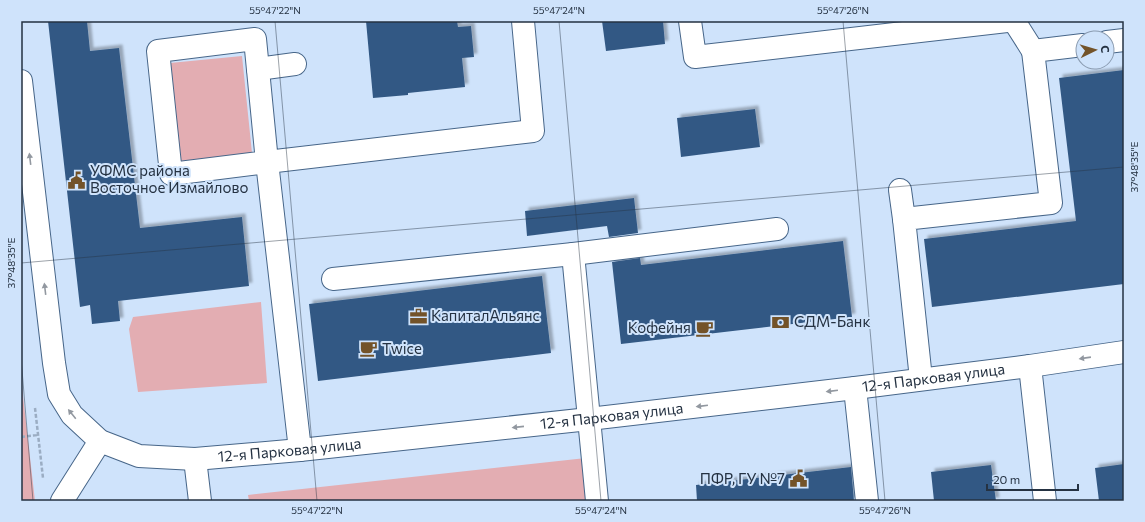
<svg xmlns="http://www.w3.org/2000/svg" width="1145" height="522" viewBox="0 0 1145 522" font-family="Commissioner,sans-serif">
<style>
.green{fill:#e3adb2}
.building{fill:#335984;filter:url(#shadow)}
.lines{fill:none;stroke-linecap:round;stroke-linejoin:round}
.minor-casing{stroke:#476689;stroke-width:24}
.path{stroke:#9badc3;stroke-width:2.5;stroke-dasharray:4 2;stroke-linecap:butt}
.minor{stroke:#fff;stroke-width:22}
.oneway{fill:#9298a0}
.ticks{fill:none;stroke:#253242;stroke-width:1;stroke-opacity:0.45}
.labels{text-anchor:middle;stroke-width:4;stroke-linejoin:round;paint-order:stroke}
.poi-label{font-size:15px;fill:#253242;stroke:#cfe3fb;text-anchor:start}
.street-label{font-size:15px;fill:#253242;stroke:#cfe3fb}
.neatline{fill:none;stroke:#253242;stroke-width:1.5}
.ticks-label{font-size:10px;text-anchor:middle;fill:#253242}
</style>
<defs>
<filter id="shadow"><feDropShadow dx="3.5" dy="-3.5" stdDeviation="1" flood-color="#0004"/></filter>
</defs>
<rect width="100%" height="100%" fill="#cfe3fb"/>
<!-- green -->
<path class="green" d="M 242,56 L 252,153 L 181,161 L 170,63 Z
M 261,302 L 267,383 L 138,392 L 129,329 L 133,317 Z
M 21,379 L 35,501 L 21,501 Z
M 586,458 L 589,501 L 249,501 L 248,495 Z"/>
<!-- building -->
<path class="building" d="M 48,21 L 87,21 L 90,51 L 119,48 L 140,228 L 242,217 L 249,286 L 118,301 L 120,321 L 92,324 L 90,305 L 80,307 Z
M 366,21 L 457,21 L 458,27 L 471,26 L 474,57 L 462,58 L 465,87 L 408,93 L 408,95 L 373,98 Z
M 602,21 L 663,21 L 665,44 L 606,51 Z
M 1124,70 L 1124,284 L 932,307 L 924,239 L 1076,221 L 1059,78 Z
M 755,109 L 760,147 L 681,157 L 677,118 Z
M 634,198 L 638,233 L 609,237 L 607,226 L 527,236 L 525,211 Z
M 843,241 L 852,317 L 621,344 L 612,262 L 640,258 L 641,265 Z
M 542,276 L 551,353 L 318,381 L 309,304 Z
M 1124,464 L 1124,501 L 1099,501 L 1095,468 Z
M 991,465 L 996,501 L 934,501 L 931,472 Z
M 851,467 L 854,501 L 697,501 L 696,485 Z"/>
<g class="lines">
<defs>
<g id="minor">
<path d="M 690,21 L 695,57 L 1007,21"/>
<path d="M 1014,21 L 1033,51"/>
<path d="M 1107,42 L 1124,40"/>
<path d="M 258,69 L 295,64"/>
<path id="s1" d="M 21,81 L 54,363 L 59,394 L 72,415 L 100,441 L 139,456 L 195,459 L 300,450 L 589,419 L 855,388 L 1030,366 L 1124,352"/>
<path d="M 900,190 L 904,219"/>
<path d="M 573,254 L 597,501"/>
<path d="M 333,279 L 573,254 L 777,229"/>
<path d="M 1030,366 L 1045,501"/>
<path d="M 921,379 L 904,219 L 1051,203 L 1033,51 L 1083,45"/>
<path d="M 855,388 L 867,501"/>
<path d="M 300,450 L 267,162 L 171,174 L 158,51 L 255,39 L 267,162 L 533,131 L 523,21"/>
<path d="M 195,459 L 200,501"/>
<path d="M 62,501 L 100,441"/>
</g>
</defs>
<!-- minor casing -->
<use href="#minor" class="minor-casing"/>
<!-- path -->
<path class="path" d="M 35,408 L 43,478
M 21,437 L 38,435"/>
<!-- minor -->
<use href="#minor" class="minor"/>
</g>
<!-- one-way arrows -->
<defs><path id="oneway-solid" d="M-6-.8H1V-3.2L6.5 0L1 3.2V.8H-6Z"/></defs>
<g class="oneway">
<use href="#oneway-solid" transform="translate(30 159) rotate(-97)"/>
<use href="#oneway-solid" transform="translate(45 289) rotate(-97)"/>
<use href="#oneway-solid" transform="translate(1085 358) rotate(172)"/>
<use href="#oneway-solid" transform="translate(832 391) rotate(173)"/>
<use href="#oneway-solid" transform="translate(702 406) rotate(173)"/>
<use href="#oneway-solid" transform="translate(72 414) rotate(-129)"/>
<use href="#oneway-solid" transform="translate(518 427) rotate(174)"/>
</g>
<!-- ticks -->
<path class="ticks" d="M 275,21 L 317,501M 559,21 L 601,501M 843,21 L 885,501M 21,263 L 1124,167M 21,358 L 33,501"/>
<!-- icons -->
<defs>
<symbol id="civic-bare" viewBox="-9 -9 18 18"><path d="M-.6-6.5H3V-4.5H.6V-3L4-1V1h2V6H-6V1h2V-1L-.6-3ZM-1.2 2.5V6h2.4V2.5Z" fill="#735329" stroke="#cfe3fb" stroke-width="2.5" paint-order="stroke"/></symbol>
<symbol id="office-bare" viewBox="-9 -9 18 18"><path d="M-6-3h4V-5.5h4V-3h4V5H-6ZM-1-4.5V-3h2v-1.5ZM-6 0V1H6V0Z" fill="#735329" stroke="#cfe3fb" stroke-width="2.5" paint-order="stroke"/></symbol>
<symbol id="bank-bare" viewBox="-9 -9 18 18"><path d="M-6-4H6V4H-6ZM0-2.3a2.3 2.3 0 1 0 0 4.6a2.3 2.3 0 1 0 0-4.6Z" fill="#735329" stroke="#cfe3fb" stroke-width="2.5" paint-order="stroke"/></symbol>
<symbol id="cafe-bare" viewBox="-9 -9 18 18"><path d="M-5.5-4.5H6V0H3Q3 3.5 0 3.5H-2.5Q-5.5 3.5-5.5 0ZM3-3.2v2h1.7v-2ZM-6 4.5H4V6H-6Z" fill="#735329" stroke="#cfe3fb" stroke-width="2.5" paint-order="stroke"/></symbol>
</defs>
<g fill-rule="evenodd">
<use href="#civic-bare" x="64" y="168" width="25" height="25"/>
<use href="#office-bare" x="406" y="304" width="25" height="25"/>
<use href="#bank-bare" x="768" y="310" width="25" height="25"/>
<use href="#cafe-bare" x="692" y="316" width="25" height="25"/>
<use href="#cafe-bare" x="356" y="336" width="25" height="25"/>
<use href="#civic-bare" x="786" y="466" width="25" height="25"/>
</g>
<g class="labels">
<!-- poi labels -->
<g class="poi-label">
<text x="90" y="176">УФМС района<tspan x="90" dy="17">Восточное Измайлово</tspan></text>
<text x="431" y="321">КапиталАльянс</text>
<text x="794" y="327">СДМ-Банк</text>
<text x="691" y="333" text-anchor="end">Кофейня</text>
<text x="382" y="354">Twice</text>
<text x="785" y="484" text-anchor="end">ПФР, ГУ №7</text>
</g>
<!-- street labels -->
<g class="street-label">
<text dy="5" stroke="none"><textPath href="#s1" startOffset="1219">12-я Парковая улица</textPath></text>
<text dy="5" stroke="none"><textPath href="#s1" startOffset="895">12-я Парковая улица</textPath></text>
<text dy="5" stroke="none"><textPath href="#s1" startOffset="571">12-я Парковая улица</textPath></text>
</g>
</g>
<!-- border -->
<rect width="1145" height="522" fill="none" stroke="#cfe3fb" stroke-width="44"/>
<!-- north arrow -->
<g transform="translate(1095 50) rotate(85)"><circle r="19" fill="#cfe3fb" stroke="#8b9cb1"/>
<path d="M0-3L7 15L0 10L-7 15Z" fill="#735329"/>
<text y="-6" font-size="11" font-weight="bold" text-anchor="middle" fill="#253242">С</text>
</g>
<!-- scale -->
<path d="M987 484v6h91v-6" fill="none" stroke="#253242" stroke-width="2"/>
<text x="993" y="484" font-size="12" fill="#253242" stroke="#cfe3fb" stroke-width="3" paint-order="stroke">20 m</text>
<rect x="22" y="22" width="1101" height="478" class="neatline"/>
<g class="ticks-label">
<text x="275" y="14">55°47'22"N</text>
<text x="559" y="14">55°47'24"N</text>
<text x="843" y="14">55°47'26"N</text>
<text transform="translate(1134 167) rotate(-90)" y="4">37°48'35"E</text>
<text transform="translate(11 263) rotate(-90)" y="4">37°48'35"E</text>
<text x="317" y="514">55°47'22"N</text>
<text x="601" y="514">55°47'24"N</text>
<text x="885" y="514">55°47'26"N</text>
</g>
</svg>
